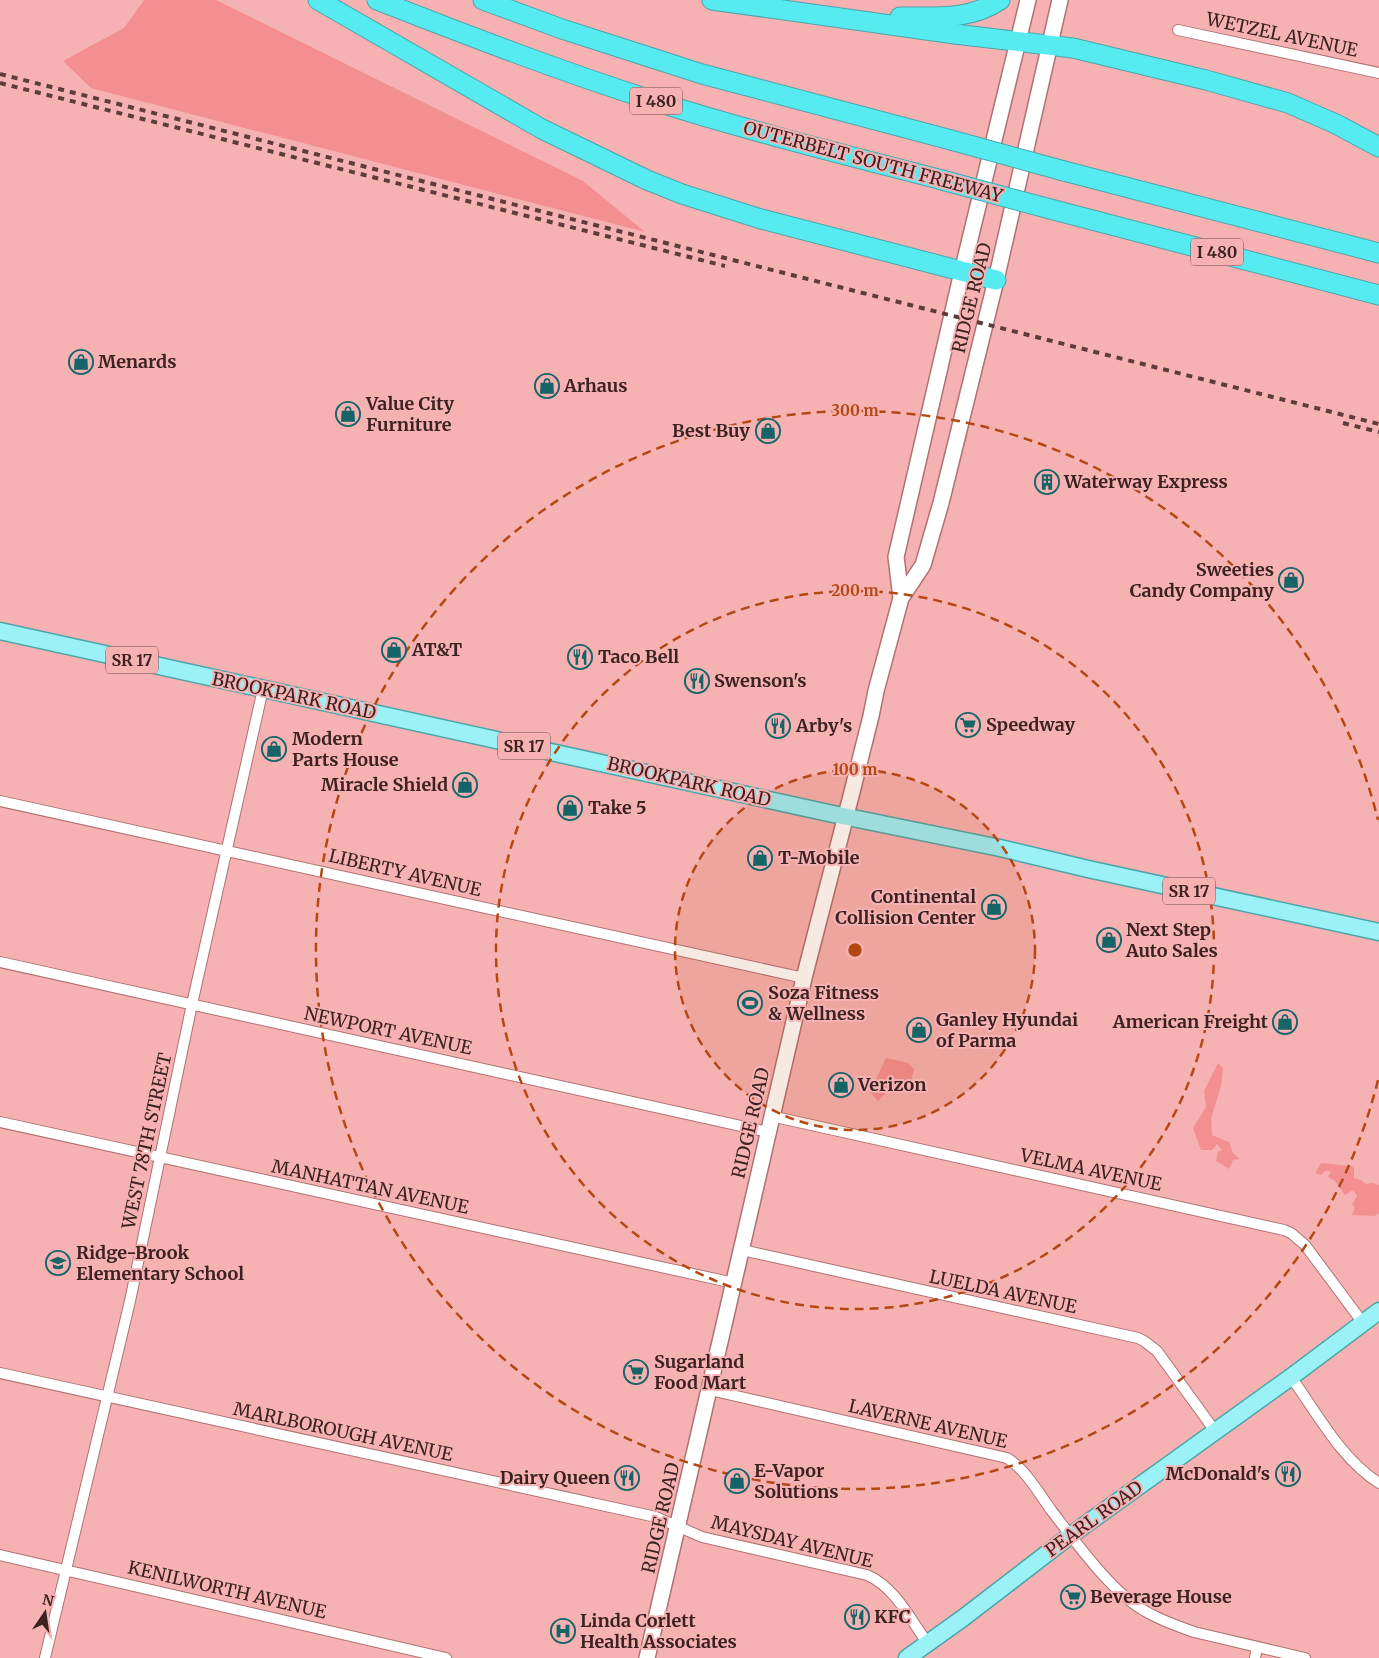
<svg xmlns="http://www.w3.org/2000/svg" width="1379" height="1658" viewBox="0 0 1379 1658" font-family="Merriweather,serif">
<style>
.green{fill:#f48f91}
.lines{fill:none;stroke-linecap:round;stroke-linejoin:round}
.street-casing{stroke:#b07171;stroke-width:12}
.secondary-casing{stroke:#b07171;stroke-width:18}
.primary-casing{stroke:#4da4a9;stroke-width:19}
.highway-casing{stroke:#4da4a9;stroke-width:21}
.street{stroke:#fff;stroke-width:10}
.secondary{stroke:#fff;stroke-width:15}
.primary{stroke:#9af2f7;stroke-width:16}
.highway{stroke:#56eaf1;stroke-width:19}
.rail{stroke:#5e3c3c;stroke-width:4;stroke-dasharray:6 6;stroke-linecap:butt}
.highway-bridge-casing{stroke:#4da4a9;stroke-width:21;stroke-linecap:butt}
.highway-bridge{stroke:#56eaf1;stroke-width:19}
.ring{fill:none;stroke:#b44813;stroke-width:2.5;stroke-dasharray:9 6}
.labels{text-anchor:middle;stroke-width:4;stroke-linejoin:round;paint-order:stroke}
.shield{fill:#f6b2b2;stroke:#744d4d;stroke-width:1}
.shield-label{font-size:16px;font-weight:bold;fill:#3c2222}
.street-label{font-size:18px;fill:#3c2222;stroke:#f6b2b2}
.poi-label{font-size:18px;font-weight:bold;fill:#3c2222;stroke:#f6b2b2;text-anchor:start}
.centre{fill:#b44813;stroke:#f6b2b2;stroke-width:2.5}
.ring-label{font-size:15px;text-anchor:middle;font-weight:bold;fill:#b44813;stroke:#f6b2b2;stroke-width:4;stroke-linejoin:round;paint-order:stroke}
</style>
<rect width="100%" height="100%" fill="#f6b2b2"/>
<!-- green -->
<path class="green" d="M 144,0 L 216,0 L 583,181 L 645,232 L 91,88 L 63,61 L 124,28 Z
M 886,1058 L 908,1063 L 914,1069 L 909,1089 L 886,1093 L 878,1101 L 870,1092 Z
M 1218,1063 L 1223,1068 L 1221,1086 L 1211,1119 L 1212,1135 L 1229,1142 L 1233,1153 L 1240,1159 L 1233,1160 L 1229,1169 L 1216,1161 L 1218,1152 L 1222,1150 L 1217,1144 L 1212,1150 L 1201,1150 L 1193,1128 L 1206,1107 L 1204,1091 Z
M 1321,1163 L 1351,1166 L 1354,1168 L 1354,1178 L 1361,1180 L 1366,1184 L 1372,1183 L 1379,1185 L 1379,1213 L 1375,1216 L 1352,1215 L 1355,1207 L 1352,1205 L 1357,1196 L 1353,1190 L 1345,1195 L 1335,1181 L 1328,1177 L 1331,1172 L 1326,1170 L 1321,1175 L 1315,1173 Z"/>
<g class="lines">
<defs>
<path id="street" d="M 1178,30 L 1379,73
M 0,801 L 804,978
M 0,962 L 768,1132
M 771,1116 L 1284,1230 L 1291,1233 L 1305,1245 L 1363,1323
M 0,1122 L 734,1283
M 742,1250 L 1138,1338 L 1144,1341 L 1157,1351 L 1215,1431
M 0,1373 L 656,1517 L 702,1537 L 867,1575 C 895,1587 911,1620 928,1644
M 1291,1377 C 1317,1413 1341,1459 1379,1483
M 710,1390 L 1007,1458 C 1026,1470 1038,1492 1051,1510 C 1075,1541 1112,1593 1145,1611 C 1160,1620 1177,1626 1194,1632 L 1305,1658
M 0,1555 L 446,1658
M 45,1658 L 130,1301 L 192,1004 L 263,689
M 1255,1658 L 1257,1647"/>
<path id="secondary" d="M 901,598 L 896,557 L 962,272 L 1028,0
M 647,1658 L 804,978 L 852,792 L 871,716 L 876,691 L 901,598 L 923,565 L 941,503 L 996,280 L 1060,0"/>
<path id="primary" d="M 0,631 L 833,814 L 1000,848 L 1088,869 L 1379,932
M 907,1658 L 963,1618 L 1071,1535 L 1291,1377 L 1379,1311"/>
<path id="highway" d="M 318,0 L 542,129 L 647,180 L 682,194 L 761,219 L 996,280
M 377,0 C 469,36 560,71 654,101 C 749,131 846,155 942,180
M 483,0 L 562,29 L 702,74 L 951,140
M 712,0 L 955,34 L 1073,48 L 1206,80 L 1288,103 L 1336,124 L 1379,147
M 900,17 C 935,17 971,20 1000,0
M 1064,171 L 1379,253
M 1054,210 L 1379,295"/>
</defs>
<!-- street casing -->
<use href="#street" class="street-casing"/>
<!-- secondary casing -->
<use href="#secondary" class="secondary-casing"/>
<!-- primary casing -->
<use href="#primary" class="primary-casing"/>
<!-- highway casing -->
<use href="#highway" class="highway-casing"/>
<!-- street -->
<use href="#street" class="street"/>
<!-- secondary -->
<use href="#secondary" class="secondary"/>
<!-- primary -->
<use href="#primary" class="primary"/>
<!-- highway -->
<use href="#highway" class="highway"/>
<!-- rail -->
<path class="rail" d="M 0,74 L 1379,424
M 0,83 L 725,266
M 1343,423 L 1379,432"/>
<defs>
<path id="highway-bridge" d="M 951,140 L 1064,171
M 942,180 L 1054,210"/>
</defs>
<!-- highway-bridge casing -->
<use href="#highway-bridge" class="highway-bridge-casing"/>
<!-- highway-bridge -->
<use href="#highway-bridge" class="highway-bridge"/>
</g>
<!-- distance rings -->
<circle cx="855" cy="950" r="180" fill="#b44813" fill-opacity=".12"/>
<g class="ring">
<circle cx="855" cy="950" r="180"/>
<circle cx="855" cy="950" r="359"/>
<path d="M1378 1080A539 539 0 1 1 1378 820"/>
</g>
<!-- icons -->
<defs>
<symbol id="shop-ring" viewBox="-11 -11 22 22"><circle r="9.5" fill="#f6b2b2" stroke="#156468" stroke-width="1.5"/><path d="M-5-2.5h2.3a2.7 3.5 0 0 1 5.4 0H5L5.5 6h-11ZM-1.5-2.5h3a1.5 2.3 0 0 0-3 0Z" fill="#156468"/></symbol>
<symbol id="building-ring" viewBox="-11 -11 22 22"><circle r="9.5" fill="#f6b2b2" stroke="#156468" stroke-width="1.5"/><path d="M-4-6H4V6H1V3H-1V6H-4ZM-2.5-4.3h1.7v1.8h-1.7ZM.8-4.3h1.7v1.8H.8ZM-2.5-1h1.7V.8h-1.7ZM.8-1h1.7V.8H.8Z" fill="#156468"/></symbol>
<symbol id="restaurant-ring" viewBox="-11 -11 22 22"><circle r="9.5" fill="#f6b2b2" stroke="#156468" stroke-width="1.5"/><path d="M-5-6h1v4h1v-4h1v4h1v-4h1v5L-1.5 .5V6h-2V.5L-5-1ZM5-6V6H3V1.5H1.5Q1.5-4 5-6Z" fill="#156468"/></symbol>
<symbol id="supermarket-ring" viewBox="-11 -11 22 22"><circle r="9.5" fill="#f6b2b2" stroke="#156468" stroke-width="1.5"/><path d="M-6-5.5h2.5l.6 2H6L4.5 2H-2.5L-4.4-4H-6ZM-1.5 3.2a1.3 1.3 0 1 0 .1 0ZM3 3.2a1.3 1.3 0 1 0 .1 0Z" fill="#156468"/></symbol>
<symbol id="stadium-ring" viewBox="-11 -11 22 22"><circle r="9.5" fill="#f6b2b2" stroke="#156468" stroke-width="1.5"/><path d="M0-5a6.5 5 0 1 0 0 10a6.5 5 0 1 0 0-10ZM-3.5-1.8h7v3.6h-7Z" fill="#156468"/></symbol>
<symbol id="school-ring" viewBox="-11 -11 22 22"><circle r="9.5" fill="#f6b2b2" stroke="#156468" stroke-width="1.5"/><path d="M0-5L7-2L0 1L-7-2ZM-4 1L0 2.5L4 1V4Q0 6-4 4Z" fill="#156468"/></symbol>
<symbol id="hospital-ring" viewBox="-11 -11 22 22"><circle r="9.5" fill="#f6b2b2" stroke="#156468" stroke-width="1.5"/><path d="M-5-5h3v3.5h4V-5h3V5h-3V1.5h-4V5h-3Z" fill="#156468"/></symbol>
</defs>
<g fill-rule="evenodd">
<use href="#shop-ring" x="67" y="348" width="28" height="28"/>
<use href="#shop-ring" x="533" y="372" width="28" height="28"/>
<use href="#shop-ring" x="334" y="400" width="28" height="28"/>
<use href="#shop-ring" x="754" y="417" width="28" height="28"/>
<use href="#building-ring" x="1033" y="468" width="28" height="28"/>
<use href="#shop-ring" x="1277" y="566" width="28" height="28"/>
<use href="#shop-ring" x="380" y="636" width="28" height="28"/>
<use href="#restaurant-ring" x="566" y="643" width="28" height="28"/>
<use href="#restaurant-ring" x="683" y="667" width="28" height="28"/>
<use href="#supermarket-ring" x="954" y="711" width="28" height="28"/>
<use href="#restaurant-ring" x="764" y="712" width="28" height="28"/>
<use href="#shop-ring" x="260" y="735" width="28" height="28"/>
<use href="#shop-ring" x="451" y="771" width="28" height="28"/>
<use href="#shop-ring" x="556" y="794" width="28" height="28"/>
<use href="#shop-ring" x="746" y="844" width="28" height="28"/>
<use href="#shop-ring" x="980" y="893" width="28" height="28"/>
<use href="#shop-ring" x="1095" y="926" width="28" height="28"/>
<use href="#stadium-ring" x="736" y="989" width="28" height="28"/>
<use href="#shop-ring" x="1271" y="1008" width="28" height="28"/>
<use href="#shop-ring" x="905" y="1016" width="28" height="28"/>
<use href="#shop-ring" x="827" y="1071" width="28" height="28"/>
<use href="#school-ring" x="44" y="1249" width="28" height="28"/>
<use href="#supermarket-ring" x="622" y="1358" width="28" height="28"/>
<use href="#restaurant-ring" x="1274" y="1460" width="28" height="28"/>
<use href="#restaurant-ring" x="613" y="1464" width="28" height="28"/>
<use href="#shop-ring" x="723" y="1467" width="28" height="28"/>
<use href="#supermarket-ring" x="1059" y="1583" width="28" height="28"/>
<use href="#restaurant-ring" x="843" y="1603" width="28" height="28"/>
<use href="#hospital-ring" x="549" y="1617" width="28" height="28"/>
</g>
<g class="labels">
<!-- shield labels -->
<g class="shield">
<rect x="630" y="87.5" width="52" height="27" rx="4"/>
<rect x="1191" y="238.5" width="52" height="27" rx="4"/>
<rect x="106" y="646.5" width="52" height="27" rx="4"/>
<rect x="498" y="732.5" width="52" height="27" rx="4"/>
<rect x="1163" y="877.5" width="52" height="27" rx="4"/>
</g>
<g class="shield-label">
<text x="656" y="107">I 480</text>
<text x="1217" y="258">I 480</text>
<text x="132" y="666">SR 17</text>
<text x="524" y="752">SR 17</text>
<text x="1189" y="897">SR 17</text>
</g>
<!-- street labels -->
<g class="street-label">
<text transform="translate(1282 35) rotate(12)" y="6">WETZEL AVENUE</text>
<text transform="translate(873 162) rotate(15)" y="6">OUTERBELT SOUTH FREEWAY</text>
<text transform="translate(972 298) rotate(-76)" y="6">RIDGE ROAD</text>
<text transform="translate(294 696) rotate(12)" y="6">BROOKPARK ROAD</text>
<text transform="translate(689 782) rotate(13)" y="6">BROOKPARK ROAD</text>
<text transform="translate(405 873) rotate(13)" y="6">LIBERTY AVENUE</text>
<text transform="translate(388 1031) rotate(12)" y="6">NEWPORT AVENUE</text>
<text transform="translate(751 1123) rotate(-77)" y="6">RIDGE ROAD</text>
<text transform="translate(147 1141) rotate(-78)" y="6">WEST 78TH STREET</text>
<text transform="translate(1091 1170) rotate(12)" y="6">VELMA AVENUE</text>
<text transform="translate(370 1187) rotate(12)" y="6">MANHATTAN AVENUE</text>
<text transform="translate(1003 1292) rotate(12)" y="6">LUELDA AVENUE</text>
<text transform="translate(928 1424) rotate(13)" y="6">LAVERNE AVENUE</text>
<text transform="translate(343 1432) rotate(12)" y="6">MARLBOROUGH AVENUE</text>
<text transform="translate(661 1518) rotate(-77)" y="6">RIDGE ROAD</text>
<text transform="translate(1094 1519) rotate(-36)" y="6">PEARL ROAD</text>
<text transform="translate(792 1542) rotate(14)" y="6">MAYSDAY AVENUE</text>
<text transform="translate(227 1590) rotate(13)" y="6">KENILWORTH AVENUE</text>
</g>
<!-- poi labels -->
<g class="poi-label">
<text x="98" y="368">Menards</text>
<text x="564" y="392">Arhaus</text>
<text x="366" y="410">Value City<tspan x="366" dy="21">Furniture</tspan></text>
<text x="750" y="437" text-anchor="end">Best Buy</text>
<text x="1064" y="488">Waterway Express</text>
<text x="1274" y="576" text-anchor="end">Sweeties<tspan x="1274" dy="21">Candy Company</tspan></text>
<text x="412" y="656">AT&amp;T</text>
<text x="598" y="663">Taco Bell</text>
<text x="714" y="687">Swenson's</text>
<text x="986" y="731">Speedway</text>
<text x="796" y="732">Arby's</text>
<text x="292" y="745">Modern<tspan x="292" dy="21">Parts House</tspan></text>
<text x="448" y="791" text-anchor="end">Miracle Shield</text>
<text x="588" y="814">Take 5</text>
<text x="778" y="864">T-Mobile</text>
<text x="976" y="903" text-anchor="end">Continental<tspan x="976" dy="21">Collision Center</tspan></text>
<text x="1126" y="936">Next Step<tspan x="1126" dy="21">Auto Sales</tspan></text>
<text x="768" y="999">Soza Fitness<tspan x="768" dy="21">&amp; Wellness</tspan></text>
<text x="936" y="1026">Ganley Hyundai<tspan x="936" dy="21">of Parma</tspan></text>
<text x="1268" y="1028" text-anchor="end">American Freight</text>
<text x="858" y="1091">Verizon</text>
<text x="76" y="1259">Ridge-Brook<tspan x="76" dy="21">Elementary School</tspan></text>
<text x="654" y="1368">Sugarland<tspan x="654" dy="21">Food Mart</tspan></text>
<text x="754" y="1477">E-Vapor<tspan x="754" dy="21">Solutions</tspan></text>
<text x="1270" y="1480" text-anchor="end">McDonald's</text>
<text x="610" y="1484" text-anchor="end">Dairy Queen</text>
<text x="1090" y="1603">Beverage House</text>
<text x="874" y="1623">KFC</text>
<text x="580" y="1627">Linda Corlett<tspan x="580" dy="21">Health Associates</tspan></text>
</g>
</g>
<circle cx="855" cy="950" r="8" class="centre"/>
<g class="ring-label">
<text x="855" y="416">300 m</text>
<text x="855" y="596">200 m</text>
<text x="855" y="775">100 m</text>
</g>
<!-- north arrow -->
<g transform="translate(45 1613) rotate(13)" stroke="#f6b2b2" stroke-width="4" paint-order="stroke">
<path d="M0-4L9 19L0 12L-9 19Z" fill="#3c2222"/>
<text y="-8" font-size="14" font-weight="bold" text-anchor="middle" fill="#3c2222">N</text>
</g>
</svg>
